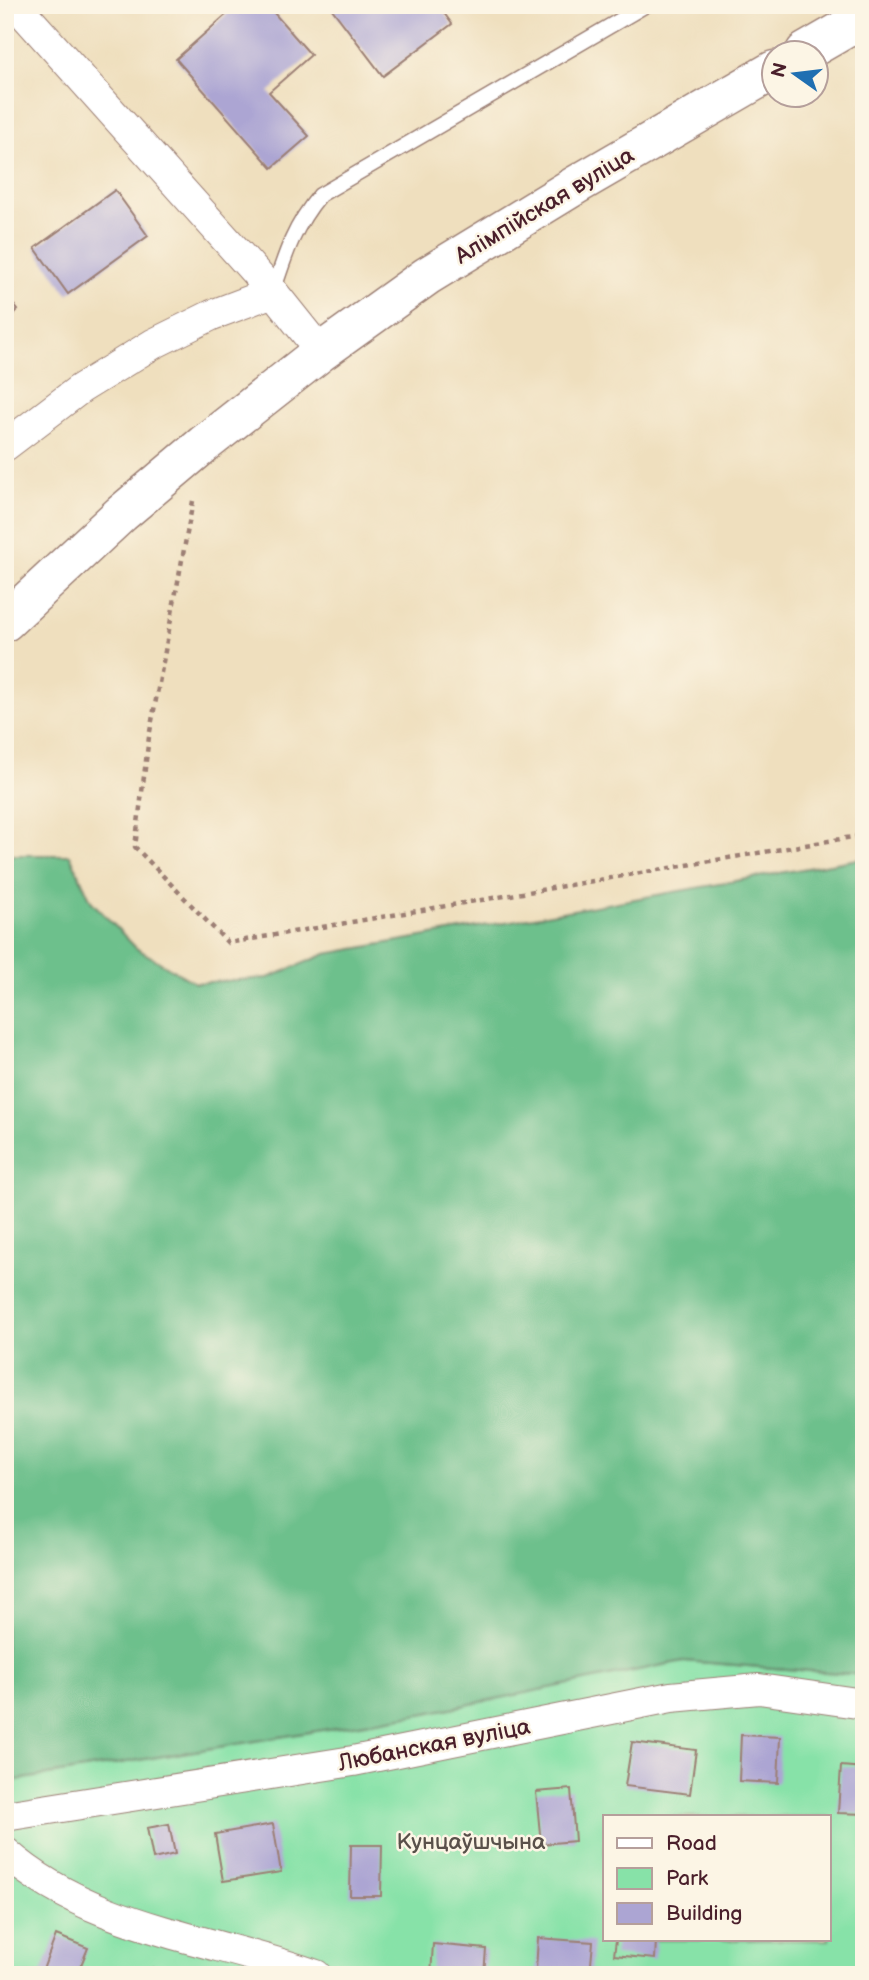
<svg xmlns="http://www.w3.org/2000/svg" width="869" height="1980" viewBox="0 0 869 1980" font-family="'Balsamiq Sans',sans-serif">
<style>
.green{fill:#87e2a8;stroke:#68806a;stroke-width:2;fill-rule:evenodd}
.forest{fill:#6dc08c;stroke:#5c705c;stroke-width:2}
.building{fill:#aca5d3}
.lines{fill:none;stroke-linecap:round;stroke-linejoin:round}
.lane-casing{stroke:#9c7f74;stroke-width:17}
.street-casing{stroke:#9c7f74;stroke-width:32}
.secondary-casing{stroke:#9c7f74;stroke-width:41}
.path{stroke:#9c7f74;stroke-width:4.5;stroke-dasharray:5 5;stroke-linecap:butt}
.lane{stroke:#fff;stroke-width:14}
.street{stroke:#fff;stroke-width:30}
.secondary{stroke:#fff;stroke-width:38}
.labels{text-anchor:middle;stroke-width:5;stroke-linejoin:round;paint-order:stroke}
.street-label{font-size:23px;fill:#4a1f2b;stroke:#fcf5e5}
.park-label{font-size:23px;fill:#59504a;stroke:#fcf5e5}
</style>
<rect width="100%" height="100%" fill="#fcf5e5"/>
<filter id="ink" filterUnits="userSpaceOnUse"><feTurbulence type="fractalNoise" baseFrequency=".0143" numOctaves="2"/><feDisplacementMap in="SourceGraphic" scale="14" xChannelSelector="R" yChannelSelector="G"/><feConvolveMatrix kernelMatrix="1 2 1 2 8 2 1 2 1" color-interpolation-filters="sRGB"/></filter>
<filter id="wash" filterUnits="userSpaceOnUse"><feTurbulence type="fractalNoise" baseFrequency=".00686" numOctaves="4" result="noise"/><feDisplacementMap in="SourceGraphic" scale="28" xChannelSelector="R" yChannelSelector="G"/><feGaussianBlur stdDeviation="1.57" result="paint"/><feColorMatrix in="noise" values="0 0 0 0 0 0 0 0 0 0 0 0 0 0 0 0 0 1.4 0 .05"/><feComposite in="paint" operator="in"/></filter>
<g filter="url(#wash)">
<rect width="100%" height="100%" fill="#efdfbe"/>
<!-- green -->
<path class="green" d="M 683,1661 L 864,1675 L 864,1975 L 5,1975 L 5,1782 L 426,1713 ZM 605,1817 L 829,1817 L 829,1940 L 605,1940 Z"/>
<!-- forest -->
<path class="forest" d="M 5,855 L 70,855 L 91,901 L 136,948 L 195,983 L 268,978 L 326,954 L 864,858 L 864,1675 L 683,1661 L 426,1713 L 5,1782 Z"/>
<g id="blocks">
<!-- building -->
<path class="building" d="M 237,5 L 267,5 L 311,55 L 269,92 L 309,136 L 272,168 L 176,59 Z
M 329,5 L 438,5 L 452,24 L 383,76 Z
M 115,190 L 148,236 L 68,294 L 35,248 Z
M 5,294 L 18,310 L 5,321 Z
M 741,1735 L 780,1737 L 778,1783 L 739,1781 Z
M 632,1742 L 696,1750 L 690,1794 L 625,1786 Z
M 841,1766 L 864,1768 L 864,1814 L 838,1813 Z
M 571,1789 L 575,1841 L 541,1844 L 536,1792 Z
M 169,1824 L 175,1854 L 153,1859 L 147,1828 Z
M 273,1824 L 281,1872 L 223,1881 L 215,1834 Z
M 351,1845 L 382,1845 L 381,1896 L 350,1896 Z
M 859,1923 L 864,1923 L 864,1963 L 859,1963 Z
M 56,1935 L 88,1948 L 77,1975 L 41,1975 Z
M 538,1938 L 593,1942 L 590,1975 L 536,1971 Z
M 616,1940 L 656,1940 L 655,1959 L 614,1955 Z
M 433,1944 L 486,1949 L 484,1975 L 431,1975 Z
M 150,1968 L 180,1973 L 180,1975 L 149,1975 Z"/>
</g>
</g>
<g filter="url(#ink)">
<use href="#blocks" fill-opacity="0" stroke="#9c7f74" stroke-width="2"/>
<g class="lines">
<defs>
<path id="lane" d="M 273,292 C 285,255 294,226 320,195 L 646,5"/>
<path id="street" d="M 16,5 L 273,292 L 321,352
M 5,446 L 80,389 L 153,344 L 212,315 L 273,292
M 5,1816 L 353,1761 L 671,1697 L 759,1689 L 864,1704
M 5,1852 C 90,1928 212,1938 316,1975"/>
<path id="secondary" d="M 805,52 L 864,18
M 5,622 L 121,514 L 204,444 L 321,352 L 427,276 L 576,185 L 774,70"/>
</defs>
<!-- lane casing -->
<use href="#lane" class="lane-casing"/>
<!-- street casing -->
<use href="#street" class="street-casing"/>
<!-- secondary casing -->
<use href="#secondary" class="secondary-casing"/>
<!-- path -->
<path class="path" d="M 193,501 L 149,737 L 135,847 L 228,943 L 864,835"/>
<!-- lane -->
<use href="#lane" class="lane"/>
<!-- street -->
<use href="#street" class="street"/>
<!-- secondary -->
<use href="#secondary" class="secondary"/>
</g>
</g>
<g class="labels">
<!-- street labels -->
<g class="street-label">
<text transform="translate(544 205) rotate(-31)" y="8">Алімпійская вуліца</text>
<text transform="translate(434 1744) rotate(-11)" y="8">Любанская вуліца</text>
</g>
<!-- park labels -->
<g class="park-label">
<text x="471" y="1849">Кунцаўшчына</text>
</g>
</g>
<!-- margin -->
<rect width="869" height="1980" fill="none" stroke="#fcf5e5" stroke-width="28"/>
<!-- legend -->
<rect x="603" y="1815" width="228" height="126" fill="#fcf5e5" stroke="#b59f9b" stroke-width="2"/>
<rect x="617" y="1838" width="35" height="10" fill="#ffffff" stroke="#b59f9b" stroke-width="2"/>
<text x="666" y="1850" font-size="21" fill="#4a1f2b">Road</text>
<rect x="617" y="1868" width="35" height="21" fill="#87e2a8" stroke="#b59f9b" stroke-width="2"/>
<text x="666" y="1885" font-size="21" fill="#4a1f2b">Park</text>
<rect x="617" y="1903" width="35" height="21" fill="#aca5d3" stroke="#b59f9b" stroke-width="2"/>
<text x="666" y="1920" font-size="21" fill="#4a1f2b">Building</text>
<!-- north arrow -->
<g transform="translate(795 74) rotate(284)"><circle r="33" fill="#fcf5e5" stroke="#b59f9b" stroke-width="2"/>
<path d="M0-5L12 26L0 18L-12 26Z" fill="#1f6fb2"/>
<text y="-10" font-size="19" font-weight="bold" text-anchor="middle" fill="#4a1f2b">N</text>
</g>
</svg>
